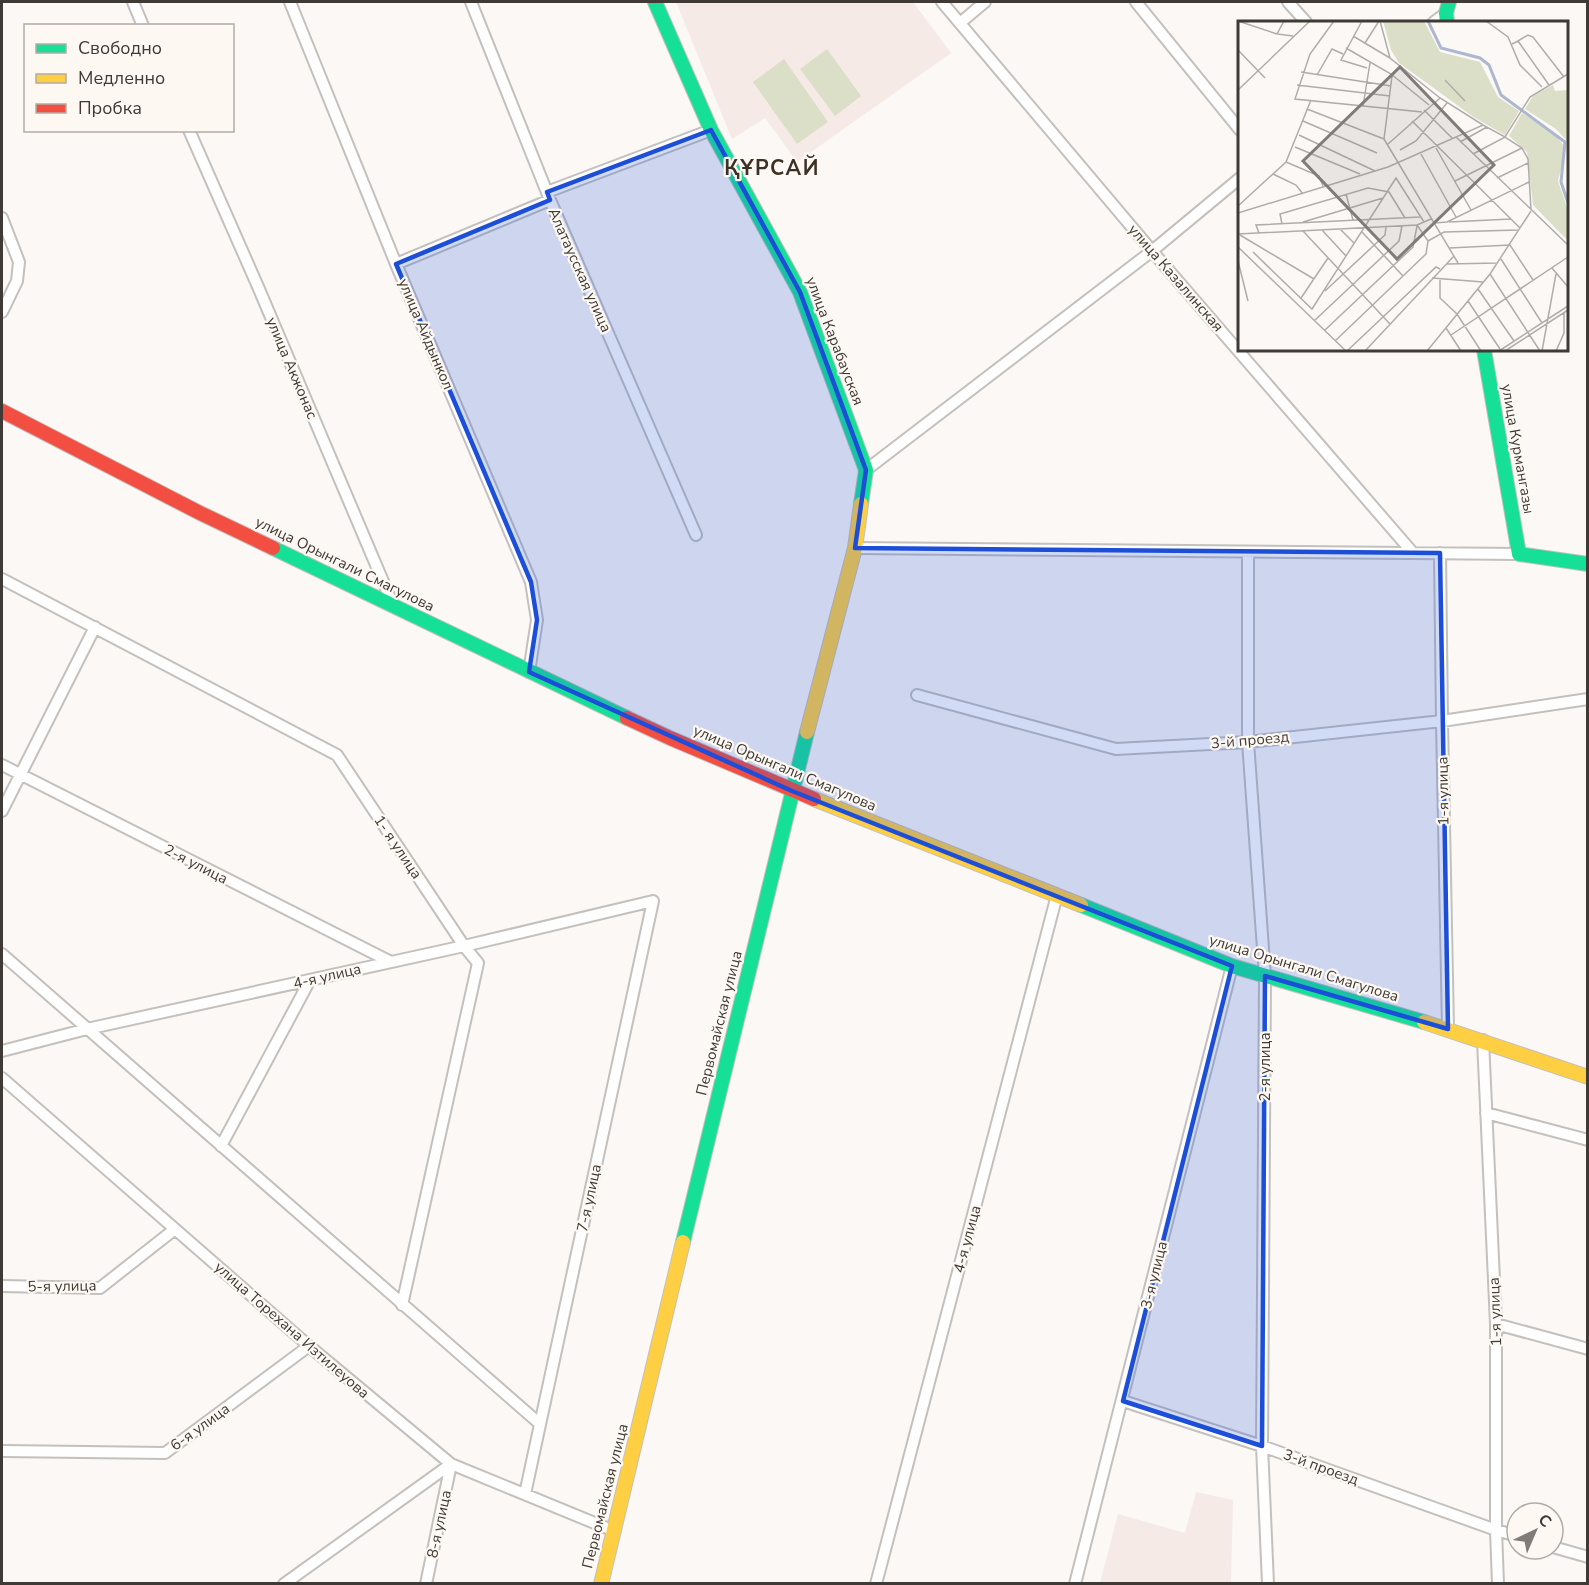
<svg xmlns="http://www.w3.org/2000/svg" width="1589" height="1585" viewBox="0 0 1589 1585" font-family="'Nunito Sans',sans-serif">
<style>
.education{fill:#f5eae5}
.grass{fill:#dcdfc8}
.lines{fill:none;stroke-linecap:round;stroke-linejoin:round}
.street-casing{stroke:#c3c0bd;stroke-width:14}
.fast-casing{stroke:#c3c0bd;stroke-width:16}
.slow-casing{stroke:#c3c0bd;stroke-width:16}
.jam-casing{stroke:#c3c0bd;stroke-width:16}
.street{stroke:#fefefe;stroke-width:10}
.fast{stroke:#16e098;stroke-width:14}
.slow{stroke:#ffcf43;stroke-width:14}
.jam{stroke:#f24e42;stroke-width:14}
.marked{fill:#1d4ed8;fill-opacity:0.2;stroke:#1d4ed8;stroke-width:4.5;stroke-linejoin:round}
.labels{text-anchor:middle;stroke-width:4.5;stroke-linejoin:round;paint-order:stroke}
.street-label{font-size:15px;fill:#3f3a35;stroke:#fef8f3}
.district-label{font-size:21px;font-weight:bold;letter-spacing:1.5px;fill:#3c3127;stroke:#fef8f3}
.inset-river{fill:none;stroke:#adb8d0;stroke-width:3}
.inset-road{fill:none;stroke:#b0aca9;stroke-width:1.5}
.view{fill:#817c79;fill-opacity:0.15;stroke:#817c79;stroke-width:3}
.inset-edge{fill:none;stroke:#3f3a35;stroke-width:3}
</style>
<rect width="100%" height="100%" fill="#fbf8f6"/>
<!-- education -->
<path class="education" d="M 676,2 L 913,2 L 951,53 L 797,162 L 765,118 L 732,139 Z
M 1196,1492 L 1233,1500 L 1231,1583 L 1100,1583 L 1118,1514 L 1185,1533 Z"/>
<!-- grass -->
<path class="grass" d="M 827,49 L 861,96 L 835,116 L 800,69 Z
M 784,59 L 828,122 L 797,144 L 753,82 Z"/>
<g class="lines">
<defs>
<path id="street" d="M 133,2 L 143,26
M 290,2 L 396,264 L 531,582 L 537,620 L 529,672
M 471,2 L 550,200 L 696,535
M 942,2 L 1152,251 L 1413,553
M 1136,2 L 1240,130
M 1288,2 L 1306,22
M 1434,22 L 1446,13
M 960,23 L 985,2
M 189,130 L 259,289 L 393,605
M 547,192 L 711,130
M 2,218 L 19,262 L 17,281 L 2,312
M 396,264 L 550,200
M 866,470 L 1152,251 L 1240,178
M 855,548 L 1519,554
M 1248,552 L 1248,742 L 1265,976 L 1262,1446 L 1268,1584
M 1440,553 L 1442,721 L 1448,1029
M 2,579 L 337,755 L 464,946 L 478,963 L 402,1305
M 917,695 L 1116,749 L 1248,742 L 1442,721 L 1588,699
M 2,765 L 391,962
M 2,811 L 95,627
M 2,954 L 540,1424
M 1483,1040 L 1496,1324 L 1496,1530 L 1498,1584
M 2,1051 L 87,1029 L 464,946 L 653,901 L 525,1494
M 2,1078 L 309,1346 L 451,1464 L 614,1531
M 1486,1113 L 1588,1140
M 221,1146 L 310,980
M 2,1286 L 100,1288 L 175,1229
M 1496,1324 L 1588,1349
M 1123,1401 L 1262,1446 L 1496,1530 L 1517,1536
M 2,1451 L 165,1453 L 309,1346
M 1553,1547 L 1588,1557
M 284,1584 L 451,1464
M 426,1584 L 451,1464
M 876,1584 L 1057,895
M 1075,1584 L 1232,966"/>
<path id="fast" d="M 655,2 L 711,130 L 800,292 L 866,470 L 861,504
M 1447,22 L 1446,13 L 1449,2
M 1484,350 L 1519,554 L 1588,564
M 273,548 L 627,718
M 1081,905 L 1232,966 L 1424,1022
M 683,1242 L 807,732"/>
<path id="slow" d="M 807,732 L 855,548 L 861,504
M 814,799 L 1081,905
M 1424,1022 L 1588,1077
M 601,1584 L 683,1242"/>
<path id="jam" d="M 2,411 L 200,513 L 273,548
M 627,718 L 670,738 L 814,799"/>
</defs>
<!-- street casing -->
<use href="#street" class="street-casing"/>
<!-- fast casing -->
<use href="#fast" class="fast-casing"/>
<!-- slow casing -->
<use href="#slow" class="slow-casing"/>
<!-- jam casing -->
<use href="#jam" class="jam-casing"/>
<!-- street -->
<use href="#street" class="street"/>
<!-- fast -->
<use href="#fast" class="fast"/>
<!-- slow -->
<use href="#slow" class="slow"/>
<!-- jam -->
<use href="#jam" class="jam"/>
</g>
<!-- marked area -->
<path class="marked" d="M 711,130 L 800,292 L 866,470 L 855,548 L 1440,553 L 1448,1029 L 1265,976 L 1262,1446 L 1123,1401 L 1232,966 L 792,791 L 529,672 L 537,620 L 531,582 L 396,264 L 550,200 L 547,192 Z"/>
<g class="labels">
<!-- street labels -->
<g class="street-label">
<text transform="translate(580 270) rotate(66)" y="5">Алатаусская улица</text>
<text transform="translate(1176 278) rotate(49)" y="5">улица Казалинская</text>
<text transform="translate(426 334) rotate(67)" y="5">улица Айдынкол</text>
<text transform="translate(835 341) rotate(69)" y="5">улица Карабауская</text>
<text transform="translate(292 368) rotate(67)" y="5">улица Акжонас</text>
<text transform="translate(1518 449) rotate(80)" y="5">улица Курмангазы</text>
<text transform="translate(345 564) rotate(26)" y="5">улица Орынгали Смагулова</text>
<text transform="translate(1250 740) rotate(-5)" y="5">3-й проезд</text>
<text transform="translate(785 768) rotate(23)" y="5">улица Орынгали Смагулова</text>
<text transform="translate(1443 791) rotate(-91)" y="5">1-я улица</text>
<text transform="translate(398 847) rotate(56)" y="5">1- я улица</text>
<text transform="translate(196 864) rotate(27)" y="5">2-я улица</text>
<text transform="translate(1304 968) rotate(17)" y="5">улица Орынгали Смагулова</text>
<text transform="translate(327 976) rotate(-13)" y="5">4-я улица</text>
<text transform="translate(719 1023) rotate(-76)" y="5">Первомайская улица</text>
<text transform="translate(1265 1067) rotate(-90)" y="5">2-я улица</text>
<text transform="translate(589 1198) rotate(-78)" y="5">7-я улица</text>
<text transform="translate(967 1239) rotate(-75)" y="5">4-я улица</text>
<text transform="translate(1154 1275) rotate(-76)" y="5">3-я улица</text>
<text transform="translate(62 1286) rotate(-1)" y="5">5-я улица</text>
<text transform="translate(1495 1312) rotate(-92)" y="5">1-я улица</text>
<text transform="translate(292 1330) rotate(41)" y="5">улица Торехана Изтилеуова</text>
<text transform="translate(200 1427) rotate(-36)" y="5">6-я улица</text>
<text transform="translate(1321 1467) rotate(20)" y="5">3-й проезд</text>
<text transform="translate(605 1496) rotate(-76)" y="5">Первомайская улица</text>
<text transform="translate(439 1524) rotate(-78)" y="5">8-я улица</text>
</g>
<!-- district labels -->
<g class="district-label">
<text x="772" y="175">ҚҰРСАЙ</text>
</g>
</g>
<!-- overview -->
<g transform="translate(1238 21)">
<rect width="330" height="330" fill="#fbf8f6"/>
<path d="M 315,64 L 317,70 L 330,69 L 330,121 L 318,108 L 287,88 L 295,75 Z" fill="#dcdfc8"/>
<path d="M 145,0 L 186,0 L 202,31 L 242,41 L 260,76 L 281,90 L 267,114 L 237,97 L 161,42 L 153,29 ZM 284,92 L 317,114 L 328,127 L 320,160 L 330,189 L 330,220 L 295,184 L 289,131 L 271,115 Z" fill="#dcdfc8"/>
<path class="inset-river" d="M 190,0 L 203,27 L 242,37 L 251,44 L 263,74 L 327,121 L 323,161 L 330,182"/>
<path class="inset-road" d="M 0,0 L 39,13M 46,0 L 39,13 L 55,15M 96,0 L 72,33 L 57,78 L 184,91M 124,0 L 103,39 L 129,47M 142,0 L 152,37 L 202,77 L 245,104M 248,0 L 270,16 L 282,44 L 304,66M 115,15 L 152,37M 280,20 L 290,14 L 295,16 L 326,56M 127,22 L 141,0M 274,23 L 280,20 L 311,64M 108,27 L 153,53 L 191,84M 0,29 L 27,57M 63,51 L 153,65M 79,54 L 94,28 L 105,33M 207,59 L 227,80M 59,64 L 152,75M 0,69 L 72,0M 125,85 L 132,42M 69,88 L 146,118M 186,89 L 214,117M 65,100 L 139,132M 174,100 L 282,207M 61,114 L 137,150M 218,116 L 330,224M 146,118 L 220,242M 146,118 L 154,55M 222,121 L 249,106M 150,123 L 202,77M 57,126 L 122,153M 198,127 L 233,189M 162,129 L 178,120 L 209,82M 183,133 L 218,196M 235,133 L 267,116 L 284,127 L 290,138 L 293,189M 48,141 L 81,155 L 85,165M 35,153 L 58,164 L 65,173M 259,157 L 290,142M 217,160 L 284,127M 108,173 L 115,199M 0,185 L 48,141 L 73,79M 0,192 L 150,146 L 245,104 L 267,116 L 292,76 L 330,53M 65,201 L 145,177M 211,201 L 273,198M 196,202 L 209,201 L 291,161M 44,203 L 42,193 L 130,167 L 151,171 L 167,197M 102,208 L 116,222M 84,209 L 108,235M 65,210 L 152,303M 124,211 L 165,255M 21,212 L 18,204 L 182,196M 0,213 L 179,204 L 193,198M 2,214 L 76,258M 190,220 L 206,211 L 281,209M 0,226 L 108,330M 211,227 L 272,224 L 295,259M 15,231 L 74,288 L 158,157 L 186,201M 263,238 L 304,302M 0,240 L 10,280M 209,243 L 260,242M 314,247 L 330,266M 252,253 L 302,330M 194,257 L 245,261M 202,259 L 202,277 L 219,293 L 243,330M 240,268 L 276,320M 87,270 L 147,214 L 148,206M 63,277 L 90,237M 230,280 L 262,328M 76,300 L 161,220 L 164,205M 208,307 L 223,330M 87,309 L 175,226 L 179,205M 213,314 L 330,236M 97,320 L 188,233 L 190,220 L 179,204M 109,330 L 198,246 L 202,248M 127,330 L 216,235M 189,330 L 252,253 L 293,190M 261,330 L 330,285M 267,330 L 330,289M 304,330 L 318,253M 318,330 L 326,312 L 326,292"/>
<path class="view" d="M 162,46 L 256,144 L 159,238 L 65,140 Z"/>
<rect width="330" height="330" class="inset-edge"/>
</g>
<!-- border -->
<rect width="1589" height="1585" fill="none" stroke="#3f3a35" stroke-width="6"/>
<!-- legend -->
<rect x="24" y="24" width="210" height="108" fill="#fef8f3" stroke="#b2aca7" stroke-width="1.5"/>
<rect x="36" y="44" width="30" height="9" fill="#16e098" stroke="#b2aca7" stroke-width="1.5"/>
<text x="78" y="54" font-size="18" fill="#3f3a35">Свободно</text>
<rect x="36" y="74" width="30" height="9" fill="#ffcf43" stroke="#b2aca7" stroke-width="1.5"/>
<text x="78" y="84" font-size="18" fill="#3f3a35">Медленно</text>
<rect x="36" y="104" width="30" height="9" fill="#f24e42" stroke="#b2aca7" stroke-width="1.5"/>
<text x="78" y="114" font-size="18" fill="#3f3a35">Пробка</text>
<!-- north arrow -->
<g transform="translate(1535 1531) rotate(44)"><circle r="28" fill="#fef8f3" stroke="#b2aca7" stroke-width="1.5"/>
<path d="M0-4.5L10 22L0 15L-10 22Z" fill="#817c79"/>
<text y="-9" font-size="16" font-weight="bold" text-anchor="middle" fill="#3f3a35">С</text>
</g>
</svg>
